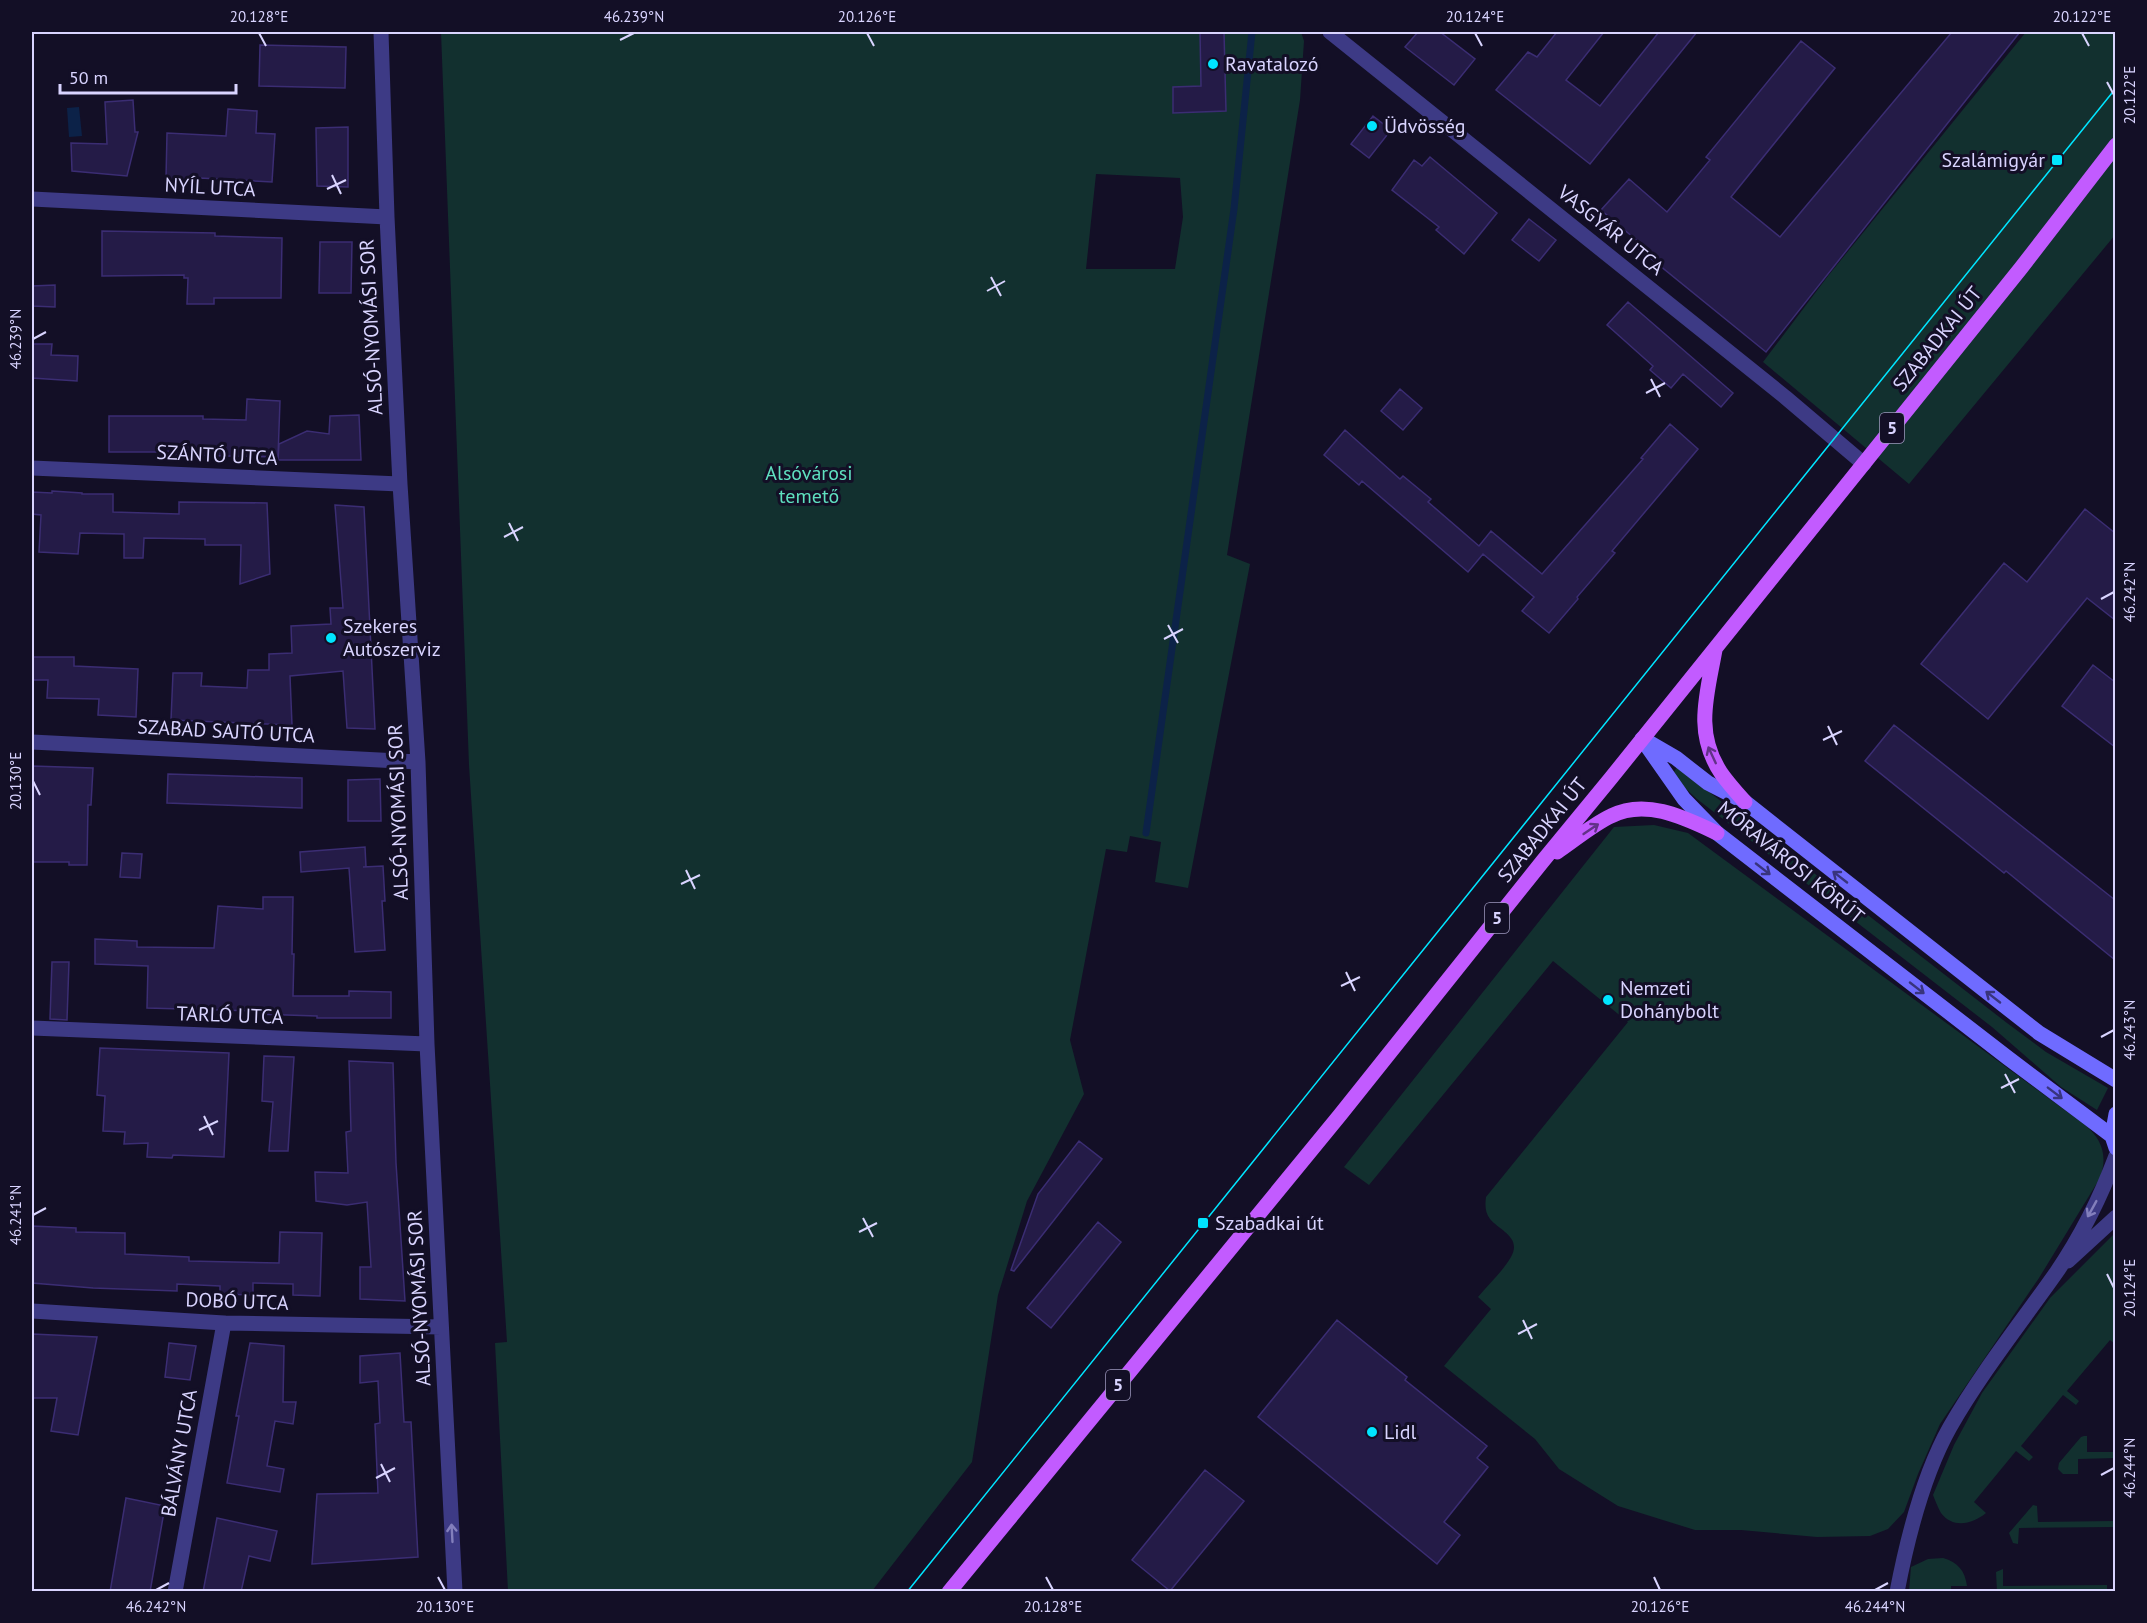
<svg xmlns="http://www.w3.org/2000/svg" width="2147" height="1623" viewBox="0 0 2147 1623" font-family="'PT Sans',sans-serif">
<style>
.green{fill:#12302f;fill-rule:evenodd}
.water{fill:#0c2248}
.lines{fill:none;stroke-linecap:round;stroke-linejoin:round}
.stream{stroke:#0c2248;stroke-width:7}
.building{fill:#241b47;stroke:#3b2d73;stroke-width:1.5}
.minor{stroke:#3d3a85;stroke-width:15}
.tertiary{stroke:#3d3a85;stroke-width:15}
.secondary{stroke:#6f6bff;stroke-width:15}
.primary{stroke:#c25bff;stroke-width:15}
.tram{stroke:#00e5ff;stroke-width:1.5}
.oneway{stroke:#623188}
.oneway2{stroke:#38347d}
.oneway3{stroke:#837fbc}
.ticks{fill:none;stroke:#d9d4ff;stroke-width:2}
.poi-dot{fill:#00e5ff;stroke:#130f26;stroke-width:2}
.labels{text-anchor:middle;stroke-width:6;stroke-linejoin:round;paint-order:stroke}
.shield{fill:#130f26;stroke:#9e99be;stroke-width:1.5}
.shield-label{font-size:18px;font-weight:bold;fill:#d9d4ff}
.poi-label{font-size:20px;fill:#d9d4ff;stroke:#130f26;text-anchor:start}
.street-label{font-size:20px;fill:#d9d4ff;stroke:#130f26}
.park-label{font-size:20px;fill:#5fe0c0;stroke:#130f26}
.neatline{fill:none;stroke:#d9d4ff;stroke-width:2}
.ticks-label{font-size:15px;text-anchor:middle;fill:#d9d4ff}
</style>
<rect width="100%" height="100%" fill="#130f26"/>
<!-- green -->
<path class="green" d="M 441,32 L 1301,32 L 1304,41 L 1300,100 L 1227,555 L 1250,564 L 1188,888 L 1155,882 L 1161,842 L 1130,836 L 1127,852 L 1106,849 L 1070,1040 L 1084,1094 L 1027,1201 L 998,1295 L 972,1462 L 872,1591 L 508,1591 L 495,1343 L 507,1342 L 469,765 ZM 1096,174 L 1180,178 L 1183,217 L 1175,269 L 1086,269 Z
M 2026,32 L 2115,32 L 2115,235 L 1909,484 L 1763,362 L 1828,276 Z
M 1677,767 L 2007,1023 L 2046,1052 L 2108,1088 L 2097,1110 L 2061,1087 L 1992,1027 L 1697,799 L 1684,787 L 1674,772 Z
M 1654,825 L 1688,833 L 2085,1125 C 2102,1139 2108,1156 2100,1178 L 2039,1278 L 1940,1424 L 1918,1474 L 1904,1512 L 1888,1529 L 1870,1536 L 1817,1537 L 1741,1530 L 1695,1530 L 1618,1506 L 1559,1469 L 1535,1439 L 1444,1366 L 1491,1309 L 1478,1297 C 1489,1284 1503,1271 1511,1257 C 1522,1237 1500,1231 1490,1219 C 1485,1213 1485,1205 1486,1197 L 1628,1022 L 1553,961 L 1369,1185 L 1344,1167 L 1614,827 Z
M 2115,1233 L 2115,1344 L 2110,1340 L 2067,1391 L 2079,1401 L 2076,1405 L 2063,1395 L 2021,1446 L 2033,1457 L 2029,1461 L 2016,1451 L 1974,1502 L 1986,1513 C 1973,1524 1953,1529 1941,1513 C 1938,1508 1935,1500 1933,1495 L 1954,1445 L 1982,1393 L 2050,1298 Z
M 2084,1436 L 2087,1436 L 2087,1452 L 2115,1452 L 2115,1458 L 2078,1459 L 2078,1474 L 2063,1474 L 2058,1469 L 2059,1463 L 2081,1437 Z
M 2033,1505 L 2037,1506 L 2038,1522 L 2113,1521 L 2113,1505 L 2115,1506 L 2115,1543 L 2113,1543 L 2113,1527 L 2019,1528 L 2018,1544 L 2013,1543 L 2009,1533 Z
M 1943,1558 C 1958,1562 1965,1571 1967,1586 L 1951,1586 L 1951,1591 L 1909,1591 L 1911,1567 L 1928,1559 Z
M 2003,1569 L 2003,1586 L 2107,1585 L 2107,1591 L 1997,1591 L 1996,1572 Z"/>
<!-- water -->
<path class="water" d="M 79,107 L 82,136 L 69,137 L 67,108 Z"/>
<g class="lines">
<!-- stream -->
<path class="stream" d="M 1146,833 L 1234,209 L 1252,32"/>
</g>
<!-- building -->
<path class="building" d="M 1200,32 L 1224,32 L 1226,111 L 1173,113 L 1173,87 L 1201,86 Z
M 1418,32 L 1440,32 L 1475,59 L 1454,85 L 1405,47 Z
M 1557,32 L 1604,32 L 1566,80 L 1600,106 L 1659,32 L 1697,32 L 1590,164 L 1496,90 L 1528,52 L 1537,57 Z
M 1952,32 L 2020,32 L 1766,352 L 1638,248 L 1641,244 L 1601,210 L 1629,179 L 1667,212 L 1710,160 L 1706,157 L 1801,41 L 1835,68 L 1731,197 L 1780,237 Z
M 260,45 L 346,47 L 345,88 L 259,86 Z
M 133,100 L 135,132 L 138,132 L 127,176 L 72,171 L 71,143 L 107,144 L 105,102 Z
M 228,109 L 257,111 L 256,133 L 275,134 L 272,182 L 200,178 L 199,180 L 166,179 L 167,133 L 226,136 Z
M 1373,116 L 1391,130 L 1369,158 L 1351,144 Z
M 348,127 L 348,187 L 317,186 L 316,128 Z
M 1430,157 L 1497,213 L 1464,254 L 1436,230 L 1439,227 L 1392,190 L 1414,160 L 1422,166 Z
M 1529,219 L 1556,240 L 1539,261 L 1512,240 Z
M 102,231 L 215,233 L 215,236 L 282,238 L 281,298 L 214,298 L 214,304 L 187,304 L 188,278 L 184,278 L 184,275 L 102,276 Z
M 320,242 L 352,242 L 351,293 L 319,293 Z
M 55,285 L 55,307 L 32,306 L 32,286 Z
M 1628,302 L 1733,393 L 1721,407 L 1683,374 L 1671,388 L 1650,370 L 1653,366 L 1607,325 Z
M 32,344 L 52,344 L 51,355 L 78,356 L 77,381 L 32,378 Z
M 1400,389 L 1422,408 L 1403,430 L 1381,411 Z
M 247,399 L 280,401 L 278,457 L 173,455 L 173,452 L 109,452 L 109,416 L 203,416 L 203,419 L 246,420 Z
M 359,415 L 361,460 L 278,460 L 279,444 L 307,431 L 329,434 L 330,416 Z
M 1670,424 L 1698,449 L 1612,551 L 1615,553 L 1577,597 L 1578,599 L 1549,633 L 1522,611 L 1534,597 L 1483,554 L 1468,572 L 1362,481 L 1359,485 L 1324,455 L 1345,430 L 1400,479 L 1403,476 L 1431,499 L 1428,502 L 1479,546 L 1491,531 L 1542,574 L 1643,459 L 1641,458 Z
M 52,491 L 82,493 L 82,494 L 113,494 L 113,512 L 179,514 L 179,502 L 267,503 L 270,574 L 240,584 L 241,545 L 205,545 L 205,539 L 144,538 L 143,558 L 124,558 L 124,534 L 80,533 L 78,554 L 39,552 L 41,515 L 32,514 L 32,492 L 52,493 Z
M 335,505 L 364,507 L 375,729 L 347,728 L 343,671 L 290,676 L 292,725 L 171,720 L 173,673 L 202,673 L 201,686 L 247,688 L 248,670 L 269,670 L 269,654 L 292,653 L 291,626 L 331,624 L 330,608 L 343,608 Z
M 2085,509 L 2115,533 L 2115,620 L 2087,598 L 1988,719 L 1921,664 L 2004,563 L 2027,582 Z
M 32,657 L 74,657 L 74,666 L 138,669 L 136,717 L 98,715 L 99,699 L 47,698 L 48,680 L 32,680 Z
M 2093,665 L 2115,682 L 2115,747 L 2062,706 Z
M 1894,725 L 2115,900 L 2115,960 L 2006,871 L 2004,873 L 1865,761 Z
M 32,766 L 93,768 L 91,805 L 88,805 L 87,865 L 69,865 L 69,862 L 32,862 Z
M 168,774 L 302,778 L 302,808 L 167,803 Z
M 380,779 L 381,821 L 348,821 L 348,780 Z
M 365,847 L 366,867 L 363,867 L 383,866 L 385,901 L 382,901 L 385,950 L 355,952 L 349,868 L 301,872 L 300,852 Z
M 122,853 L 142,854 L 140,878 L 120,877 Z
M 263,897 L 293,897 L 292,954 L 294,954 L 293,996 L 349,996 L 349,991 L 391,992 L 391,1018 L 317,1018 L 317,1016 L 256,1014 L 257,1011 L 147,1008 L 148,966 L 95,964 L 95,939 L 137,941 L 137,947 L 214,948 L 218,906 L 263,909 Z
M 52,962 L 69,962 L 67,1020 L 50,1019 Z
M 100,1048 L 229,1053 L 224,1157 L 173,1155 L 172,1158 L 147,1157 L 148,1143 L 124,1144 L 125,1132 L 103,1131 L 105,1096 L 97,1095 Z
M 264,1056 L 294,1057 L 288,1151 L 269,1151 L 273,1102 L 262,1101 Z
M 349,1061 L 393,1063 L 396,1163 L 405,1301 L 360,1299 L 360,1267 L 371,1267 L 367,1202 L 347,1205 L 316,1201 L 315,1172 L 348,1173 L 346,1132 L 351,1131 Z
M 1079,1141 L 1102,1159 L 1014,1271 L 1011,1270 L 1038,1194 Z
M 1098,1222 L 1121,1242 L 1051,1328 L 1027,1308 Z
M 32,1226 L 76,1228 L 76,1232 L 125,1233 L 125,1254 L 189,1257 L 189,1261 L 279,1263 L 280,1232 L 322,1233 L 320,1296 L 293,1295 L 293,1284 L 253,1283 L 253,1295 L 220,1294 L 220,1286 L 177,1284 L 177,1291 L 93,1288 L 32,1283 Z
M 1337,1320 L 1407,1377 L 1405,1380 L 1487,1446 L 1477,1458 L 1488,1467 L 1444,1522 L 1460,1535 L 1437,1564 L 1258,1417 Z
M 32,1334 L 97,1337 L 78,1435 L 51,1431 L 57,1398 L 32,1398 Z
M 169,1343 L 196,1346 L 190,1380 L 165,1377 Z
M 250,1343 L 284,1346 L 283,1402 L 296,1402 L 293,1424 L 275,1421 L 267,1466 L 284,1469 L 280,1492 L 227,1483 L 239,1416 L 236,1416 Z
M 400,1353 L 404,1422 L 411,1422 L 418,1557 L 312,1564 L 317,1494 L 378,1493 L 375,1424 L 380,1423 L 378,1381 L 360,1383 L 360,1356 Z
M 1205,1470 L 1244,1501 L 1170,1591 L 1132,1560 Z
M 126,1498 L 165,1506 L 150,1592 L 110,1592 Z
M 217,1518 L 277,1531 L 270,1561 L 249,1556 L 241,1592 L 203,1592 Z"/>
<g class="lines">
<!-- minor -->
<path class="minor" d="M 381,32 L 387,217 L 400,484 L 418,762 L 427,1044 L 455,1592
M 1330,32 L 1785,397 L 1864,464
M 32,199 L 387,217
M 32,468 L 400,484
M 32,742 L 418,762
M 32,1028 L 427,1044
M 32,1311 L 224,1323 L 441,1327
M 175,1592 L 224,1323"/>
<!-- tertiary -->
<path class="tertiary" d="M 2068,1261 L 2116,1217
M 1897,1592 C 1907,1540 1924,1473 1950,1427 C 1981,1373 2020,1324 2056,1273 C 2080,1238 2101,1196 2116,1156"/>
<!-- secondary -->
<path class="secondary" d="M 1642,739 L 1684,799 L 1717,833 L 2008,1058 L 2112,1136
M 1645,740 L 1676,758 L 1708,783 L 1745,802 L 2039,1033 L 2116,1080
M 2116,1114 L 2112,1136 L 2116,1148"/>
<!-- primary -->
<path class="primary" d="M 1715,650 C 1707,695 1694,732 1721,773 C 1728,783 1737,793 1745,802
M 1557,852 C 1575,840 1592,825 1611,816 C 1646,798 1685,818 1717,833
M 949,1592 L 1340,1115 L 1542,862 L 1611,778 L 2021,268 L 2116,145"/>
<!-- tram -->
<path class="tram" d="M 907,1592 L 2116,88"/>
</g>
<!-- one-way arrows -->
<defs><path id="oneway-shaft" d="M-6 0H5M1.5-3L5.5 0L1.5 3" fill="none" stroke-width="1.6" stroke-linecap="round" stroke-linejoin="round" transform="scale(1.5)"/></defs>
<g class="oneway">
<use href="#oneway-shaft" transform="translate(1712 755) rotate(-115)"/>
<use href="#oneway-shaft" transform="translate(1591 829) rotate(-34)"/>
</g>
<g class="oneway2">
<use href="#oneway-shaft" transform="translate(1763 869) rotate(38)"/>
<use href="#oneway-shaft" transform="translate(1840 877) rotate(-142)"/>
<use href="#oneway-shaft" transform="translate(1917 988) rotate(38)"/>
<use href="#oneway-shaft" transform="translate(1993 997) rotate(-142)"/>
<use href="#oneway-shaft" transform="translate(2055 1093) rotate(37)"/>
</g>
<g class="oneway3">
<use href="#oneway-shaft" transform="translate(2092 1209) rotate(119)"/>
<use href="#oneway-shaft" transform="translate(452 1533) rotate(-93)"/>
</g>
<!-- ticks -->
<path class="ticks" d="M 259,33 L 266,46M 867,33 L 874,46M 1475,33 L 1482,46M 2082,33 L 2089,46M 620,40 L 634,33M 2107,82 L 2114,95M 332,175 L 341,194M 327,189 L 346,180M 991,277 L 1001,296M 987,291 L 1005,281M 33,339 L 46,332M 1651,379 L 1660,397M 1646,393 L 1665,383M 509,523 L 518,541M 504,537 L 523,527M 2101,599 L 2114,592M 1168,625 L 1178,643M 1164,639 L 1183,629M 1828,726 L 1837,745M 1823,740 L 1842,731M 33,781 L 40,795M 686,870 L 695,889M 681,884 L 700,875M 1346,972 L 1355,991M 1341,986 L 1360,977M 2101,1037 L 2114,1030M 2005,1074 L 2015,1093M 2001,1088 L 2019,1079M 204,1116 L 213,1135M 199,1130 L 218,1121M 33,1215 L 46,1208M 863,1218 L 873,1237M 859,1232 L 877,1223M 2107,1274 L 2114,1288M 1523,1320 L 1532,1339M 1518,1334 L 1537,1324M 381,1464 L 390,1482M 2101,1475 L 2114,1468M 376,1478 L 395,1468M 438,1577 L 445,1590M 1046,1577 L 1053,1590M 1654,1577 L 1660,1590M 156,1590 L 169,1583M 1875,1590 L 1888,1583"/>
<!-- markers -->
<g class="poi-dot">
<circle cx="1213" cy="64" r="6"/>
<circle cx="1372" cy="126" r="6"/>
<rect x="2051" y="154" width="12" height="12" rx="3"/>
<circle cx="331" cy="638" r="6"/>
<circle cx="1608" cy="1000" r="6"/>
<rect x="1197" y="1217" width="12" height="12" rx="3"/>
<circle cx="1372" cy="1432" r="6"/>
</g>
<g class="labels">
<!-- shield labels -->
<g class="shield">
<rect x="1880" y="413" width="24" height="30" rx="4.5"/>
<rect x="1485" y="903" width="24" height="30" rx="4.5"/>
<rect x="1106" y="1370" width="24" height="30" rx="4.5"/>
</g>
<g class="shield-label">
<text x="1892" y="434">5</text>
<text x="1497" y="924">5</text>
<text x="1118" y="1391">5</text>
</g>
<!-- poi labels -->
<g class="poi-label">
<text x="1225" y="71">Ravatalozó</text>
<text x="1384" y="133">Üdvösség</text>
<text x="2045" y="167" text-anchor="end">Szalámigyár</text>
<text x="343" y="633">Szekeres<tspan x="343" dy="23">Autószerviz</tspan></text>
<text x="1620" y="995">Nemzeti<tspan x="1620" dy="23">Dohánybolt</tspan></text>
<text x="1215" y="1230">Szabadkai út</text>
<text x="1384" y="1439">Lidl</text>
</g>
<!-- street labels -->
<g class="street-label">
<text transform="translate(210 187) rotate(3)" y="7">NYÍL UTCA</text>
<text transform="translate(1611 230) rotate(39)" y="7">VASGYÁR UTCA</text>
<text transform="translate(371 327) rotate(-93)" y="7">ALSÓ-NYOMÁSI SOR</text>
<text transform="translate(1937 339) rotate(-51)" y="7">SZABADKAI ÚT</text>
<text transform="translate(217 455) rotate(3)" y="7">SZÁNTÓ UTCA</text>
<text transform="translate(226 731) rotate(3)" y="7">SZABAD SAJTÓ UTCA</text>
<text transform="translate(398 812) rotate(-92)" y="7">ALSÓ-NYOMÁSI SOR</text>
<text transform="translate(1542 830) rotate(-51)" y="7">SZABADKAI ÚT</text>
<text transform="translate(1791 862) rotate(39)" y="7">MÓRAVÁROSI KÖRÚT</text>
<text transform="translate(230 1015) rotate(2)" y="7">TARLÓ UTCA</text>
<text transform="translate(419 1298) rotate(-93)" y="7">ALSÓ-NYOMÁSI SOR</text>
<text transform="translate(237 1301) rotate(2)" y="7">DOBÓ UTCA</text>
<text transform="translate(179 1453) rotate(-80)" y="7">BÁLVÁNY UTCA</text>
</g>
<!-- park labels -->
<g class="park-label">
<text x="809" y="480">Alsóvárosi<tspan x="809" dy="23">temető</tspan></text>
</g>
</g>
<!-- border -->
<rect width="2147" height="1623" fill="none" stroke="#130f26" stroke-width="66"/>
<!-- scale -->
<path d="M60 84v9h176v-9" fill="none" stroke="#d9d4ff" stroke-width="3"/>
<text x="69" y="84" font-size="18" fill="#d9d4ff" stroke="#130f26" stroke-width="4.5" paint-order="stroke">50 m</text>
<rect x="33" y="33" width="2081" height="1557" class="neatline"/>
<g class="ticks-label">
<text x="259" y="22">20.128°E</text>
<text x="634" y="22">46.239°N</text>
<text x="867" y="22">20.126°E</text>
<text x="1475" y="22">20.124°E</text>
<text x="2082" y="22">20.122°E</text>
<text transform="translate(2130 95) rotate(-90)" y="5">20.122°E</text>
<text transform="translate(16 339) rotate(-90)" y="5">46.239°N</text>
<text transform="translate(2130 592) rotate(-90)" y="5">46.242°N</text>
<text transform="translate(16 781) rotate(-90)" y="5">20.130°E</text>
<text transform="translate(2130 1030) rotate(-90)" y="5">46.243°N</text>
<text transform="translate(16 1215) rotate(-90)" y="5">46.241°N</text>
<text transform="translate(2130 1288) rotate(-90)" y="5">20.124°E</text>
<text transform="translate(2130 1468) rotate(-90)" y="5">46.244°N</text>
<text x="156" y="1612">46.242°N</text>
<text x="445" y="1612">20.130°E</text>
<text x="1053" y="1612">20.128°E</text>
<text x="1660" y="1612">20.126°E</text>
<text x="1875" y="1612">46.244°N</text>
</g>
</svg>
